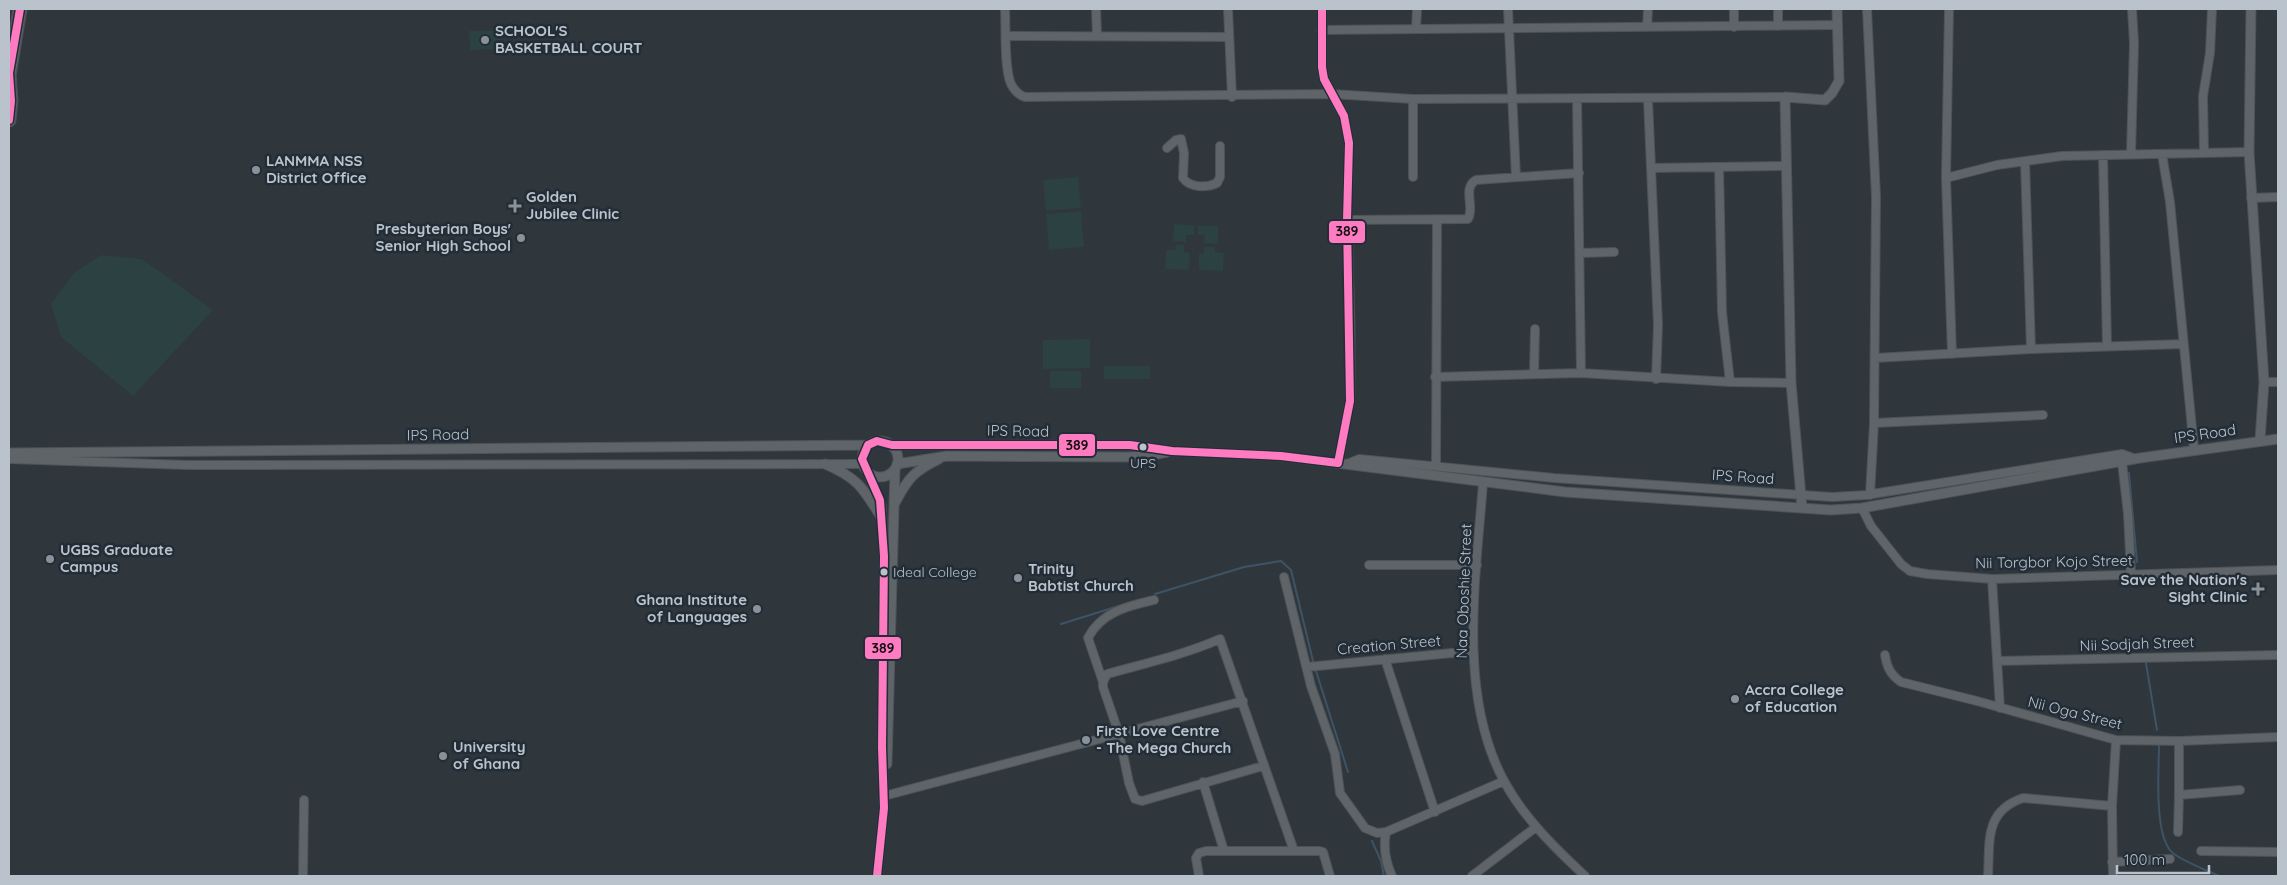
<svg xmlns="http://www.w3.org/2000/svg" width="2287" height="885" viewBox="0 0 2287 885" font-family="Quicksand,sans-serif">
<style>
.green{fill:#2c4141}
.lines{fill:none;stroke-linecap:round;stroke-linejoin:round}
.stream{stroke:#3e5466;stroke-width:2}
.minor-casing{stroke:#4d5257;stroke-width:10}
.tertiary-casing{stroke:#4d5257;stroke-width:11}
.trunk-casing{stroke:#4c5257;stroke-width:15}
.minor{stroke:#5f6469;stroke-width:8}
.tertiary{stroke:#5f6469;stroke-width:9}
.trunk{stroke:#62676a;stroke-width:12}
.bus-1-casing{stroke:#222d37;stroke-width:11}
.bus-1{stroke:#fe7ac1;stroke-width:8}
.poi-dot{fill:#899299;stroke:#222d37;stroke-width:2}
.bus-dot{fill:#bac3cb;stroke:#222d37;stroke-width:2}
.labels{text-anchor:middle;stroke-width:5;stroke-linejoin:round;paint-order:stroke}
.bus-label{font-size:14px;fill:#bac3cb;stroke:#222d37}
.poi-label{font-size:15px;font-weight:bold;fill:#bac3cb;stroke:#222d37;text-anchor:start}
.street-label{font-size:15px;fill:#bac3cb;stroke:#222d37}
.line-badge{stroke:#222d37;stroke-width:2}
.pale-badge-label{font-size:14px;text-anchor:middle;font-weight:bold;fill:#111}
</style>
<rect width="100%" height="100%" fill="#2f363c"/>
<!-- green -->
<path class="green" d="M 501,30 L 502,49 L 470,50 L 469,31 Z
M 1078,177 L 1081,208 L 1046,211 L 1043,180 Z
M 1081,211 L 1084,247 L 1049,250 L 1046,214 Z
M 1174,224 L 1194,225 L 1194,235 L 1186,235 L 1186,242 L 1173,241 Z
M 1198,226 L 1218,226 L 1218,244 L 1204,243 L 1205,235 L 1198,235 Z
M 1176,245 L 1184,245 L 1184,252 L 1190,253 L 1189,270 L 1165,269 L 1166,250 L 1175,250 Z
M 1204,247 L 1215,247 L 1215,252 L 1224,253 L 1223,271 L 1199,270 L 1199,254 L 1204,254 Z
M 101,255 L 142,259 L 213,310 L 133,396 L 61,337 L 51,304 L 74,273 Z
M 1090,339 L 1090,368 L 1043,369 L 1043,340 Z
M 1104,366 L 1150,366 L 1150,379 L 1104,379 Z
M 1050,371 L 1081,371 L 1081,388 L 1050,388 Z"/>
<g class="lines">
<!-- stream -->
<path class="stream" d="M 2129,473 L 2137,562
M 1155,594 L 1244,567 L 1281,561 L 1291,570 L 1313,661
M 1061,624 L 1138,600
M 2146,663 L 2157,730
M 1316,671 L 1348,772
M 2159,745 C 2159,769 2153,839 2174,854 C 2187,863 2204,869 2219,876
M 1372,841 L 1381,861 L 1384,876"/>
<defs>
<path id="minor" d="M 1005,9 C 1006,27 1004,69 1011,84 C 1014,90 1019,95 1025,97 L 1332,94 L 1413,99 L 1785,97
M 1096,9 L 1097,36
M 1228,9 L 1232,97
M 1508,9 L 1516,177
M 1734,9 L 1734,27
M 1867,9 L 1876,197 L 1874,423 L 1870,495
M 1949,9 L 1946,178 L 1952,354
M 1778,26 L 1778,9
M 1647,27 L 1648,9
M 1416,29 L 1417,9
M 1321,30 L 1837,25
M 1006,36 L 1228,37
M 1577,99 L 1581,373
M 1648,100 L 1658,325 L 1656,379
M 1167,148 L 1176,140 L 1181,139 L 1184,153 L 1183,178 C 1190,188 1207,188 1217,183 L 1220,177 L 1220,146
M 2204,152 L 2203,96 L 2210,53 L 2212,9
M 2131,154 L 2134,43 L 2132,9
M 2162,154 L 2170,202 L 2194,449
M 2103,155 L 2107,346
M 2025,161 L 2031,349
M 1719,167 L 1722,312 L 1730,382
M 1651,168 L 1786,166
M 1413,177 L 1413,99
M 1946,178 L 1997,165 L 2062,156 L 2249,152
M 2251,198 L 2278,197
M 1347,220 L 1468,219 C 1475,207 1462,188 1476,180 L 1579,173
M 1580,253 L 1614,252
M 1875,358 L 2031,349 L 2183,344
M 1534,374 L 1535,329
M 1435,377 L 1581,373 L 1730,382 L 1791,383
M 2264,382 L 2278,382
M 1874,423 L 2043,415
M 9,459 L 187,465 L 862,464
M 2122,462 L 2128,514 L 2131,574
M 1347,464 L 1359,459 L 1554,478 L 1832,497 L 1866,495 L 2122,454 L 2136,459
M 1436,466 L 1437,220
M 1483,483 C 1476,577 1457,694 1504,781 C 1524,818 1555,848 1585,876
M 1862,508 L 1871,526 L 1901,564 L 1910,571 L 1927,574 L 1992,579 L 2278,570
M 1369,565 L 1477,565
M 1284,577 L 1311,686 L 1335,754 L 1340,793 L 1365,828 L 1377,833 L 1386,832 L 1504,781
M 1992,579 L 2000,708
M 1885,655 C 1887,668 1891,675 1901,682 L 1977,701 L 2116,740 L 2179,741 L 2278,737
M 1385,659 L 1435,812
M 1997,661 L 2278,655
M 1307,667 L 1452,653 L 1474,654
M 1103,682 L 1088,638 C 1101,612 1128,606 1154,600
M 2179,741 L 2179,795 L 2240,790
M 1263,766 L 1142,801 L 1135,799 L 1129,783 L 1119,734 L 1103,687 L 1103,682 L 1107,674 C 1146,663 1183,655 1220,639 L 1294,851
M 1203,782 L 1224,851
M 884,796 L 1243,701
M 1386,832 C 1383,848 1385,861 1392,876
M 2178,832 L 2179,795
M 2201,851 L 2278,852
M 2112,862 L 2170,859
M 303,876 L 304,800
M 1199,876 L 1196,858 L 1199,853 L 1206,851 L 1319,851 L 1323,852 L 1330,876
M 1472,876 L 1536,827
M 1988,876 C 1990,842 1984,811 2023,798 L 2112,806
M 2113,876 L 2112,806 L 2116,740"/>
<path id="tertiary" d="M 1322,9 L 1322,67 L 1324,79 L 1344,116 L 1349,143 L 1347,220 L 1350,327 L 1350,401 L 1338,463
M 2251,9 L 2249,152 L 2264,382 L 2260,440
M862 459a18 18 0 1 1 36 0a18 18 0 1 1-36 0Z
M 892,445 L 1130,445 L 1172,451 L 1281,456 L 1565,492 L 1831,510 L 1862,508 L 2140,458 L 2278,439
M 9,453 L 868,445
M 825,464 C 858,478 863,488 881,517
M 897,464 L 947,456 L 1128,457 L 1148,456 L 1167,452
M 868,473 L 881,505 L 884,556 L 882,747 L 884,808 L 877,876
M 895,503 C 908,478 914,471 939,459
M 1802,508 L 1791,383 L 1785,97 L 1825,100 L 1832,93 L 1839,81 L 1837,9
M 887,764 L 895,469"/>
<path id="trunk" d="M 9,76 L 20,9
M 9,120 L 11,101 L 9,73"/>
</defs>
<!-- minor casing -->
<use href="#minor" class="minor-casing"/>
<!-- tertiary casing -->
<use href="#tertiary" class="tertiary-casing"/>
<!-- trunk casing -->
<use href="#trunk" class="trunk-casing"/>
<!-- minor -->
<use href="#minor" class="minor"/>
<!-- tertiary -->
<use href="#tertiary" class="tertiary"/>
<!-- trunk -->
<use href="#trunk" class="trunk"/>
<defs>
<path id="bus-1" d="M 9,120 L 11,101 L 9,73 L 20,9
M 877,876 L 884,808 L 882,747 L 884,556 L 880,500 L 862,459 L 868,445 L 877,441 L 892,445 L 1130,445 L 1172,451 L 1281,456 L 1338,463 L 1350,401 L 1347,220 L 1349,143 L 1344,116 L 1324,79 L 1322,67 L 1322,9"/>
</defs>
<!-- bus-1 casing -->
<use href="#bus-1" class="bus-1-casing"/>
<!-- bus-1 -->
<use href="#bus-1" class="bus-1"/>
</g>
<!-- markers -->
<g class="poi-dot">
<circle cx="485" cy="40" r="5"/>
<circle cx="256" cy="170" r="5"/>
<path d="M512.5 198.5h5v5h5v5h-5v5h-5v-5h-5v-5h5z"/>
<circle cx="521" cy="238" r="5"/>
<circle cx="50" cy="559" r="5"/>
<circle cx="1018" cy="578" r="5"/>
<path d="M2255.5 581.5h5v5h5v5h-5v5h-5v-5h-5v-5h5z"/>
<circle cx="757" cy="609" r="5"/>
<circle cx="1735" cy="699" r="5"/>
<circle cx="1086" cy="740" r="5"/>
<circle cx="443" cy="756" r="5"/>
</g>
<g class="bus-dot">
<circle cx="1143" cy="447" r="4.5"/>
<circle cx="884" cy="572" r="4.5"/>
</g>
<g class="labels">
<!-- bus labels -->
<g class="bus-label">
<text x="1143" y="468">UPS</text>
<text x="893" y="577" text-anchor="start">Ideal College</text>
</g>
<!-- poi labels -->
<g class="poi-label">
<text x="495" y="36">SCHOOL'S<tspan x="495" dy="17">BASKETBALL COURT</tspan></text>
<text x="266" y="166">LANMMA NSS<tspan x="266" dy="17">District Office</tspan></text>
<text x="526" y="202">Golden<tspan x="526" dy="17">Jubilee Clinic</tspan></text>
<text x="511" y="234" text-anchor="end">Presbyterian Boys'<tspan x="511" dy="17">Senior High School</tspan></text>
<text x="60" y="555">UGBS Graduate<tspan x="60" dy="17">Campus</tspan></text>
<text x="1028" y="574">Trinity<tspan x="1028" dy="17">Babtist Church</tspan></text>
<text x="2247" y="585" text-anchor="end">Save the Nation's<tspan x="2247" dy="17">Sight Clinic</tspan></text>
<text x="747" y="605" text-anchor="end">Ghana Institute<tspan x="747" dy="17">of Languages</tspan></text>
<text x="1745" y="695">Accra College<tspan x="1745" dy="17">of Education</tspan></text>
<text x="1096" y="736">First Love Centre<tspan x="1096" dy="17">- The Mega Church</tspan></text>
<text x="453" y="752">University<tspan x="453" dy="17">of Ghana</tspan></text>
</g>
<!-- street labels -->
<g class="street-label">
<text transform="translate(1018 431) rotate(1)" y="5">IPS Road</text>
<text transform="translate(2205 434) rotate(-8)" y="5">IPS Road</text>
<text transform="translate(438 435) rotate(-1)" y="5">IPS Road</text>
<text transform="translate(1743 477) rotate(4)" y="5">IPS Road</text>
<text transform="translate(2054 562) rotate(-1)" y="5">Nii Torgbor Kojo Street</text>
<text transform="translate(1464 591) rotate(-88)" y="5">Naa Oboshie Street</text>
<text transform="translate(2137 644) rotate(-2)" y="5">Nii Sodjah Street</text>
<text transform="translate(1389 645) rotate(-5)" y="5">Creation Street</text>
<text transform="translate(2075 713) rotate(14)" y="5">Nii Oga Street</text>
</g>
</g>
<g class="line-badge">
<rect x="1328" y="220" width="38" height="24" rx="5" fill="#fe7ac1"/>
<rect x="1058" y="433" width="38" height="24" rx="5" fill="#fe7ac1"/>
<rect x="864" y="636" width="38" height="24" rx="5" fill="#fe7ac1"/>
</g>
<g class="pale-badge-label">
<text x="1347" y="236">389</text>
<text x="1077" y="450">389</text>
<text x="883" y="653">389</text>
</g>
<!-- border -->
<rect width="2287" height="885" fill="none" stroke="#bac3cb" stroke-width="20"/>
<!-- scale -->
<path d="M2117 865v8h92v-8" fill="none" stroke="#bac3cb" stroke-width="2.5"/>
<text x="2124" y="865" font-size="15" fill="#bac3cb" stroke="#222d37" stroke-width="4" paint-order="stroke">100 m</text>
</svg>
